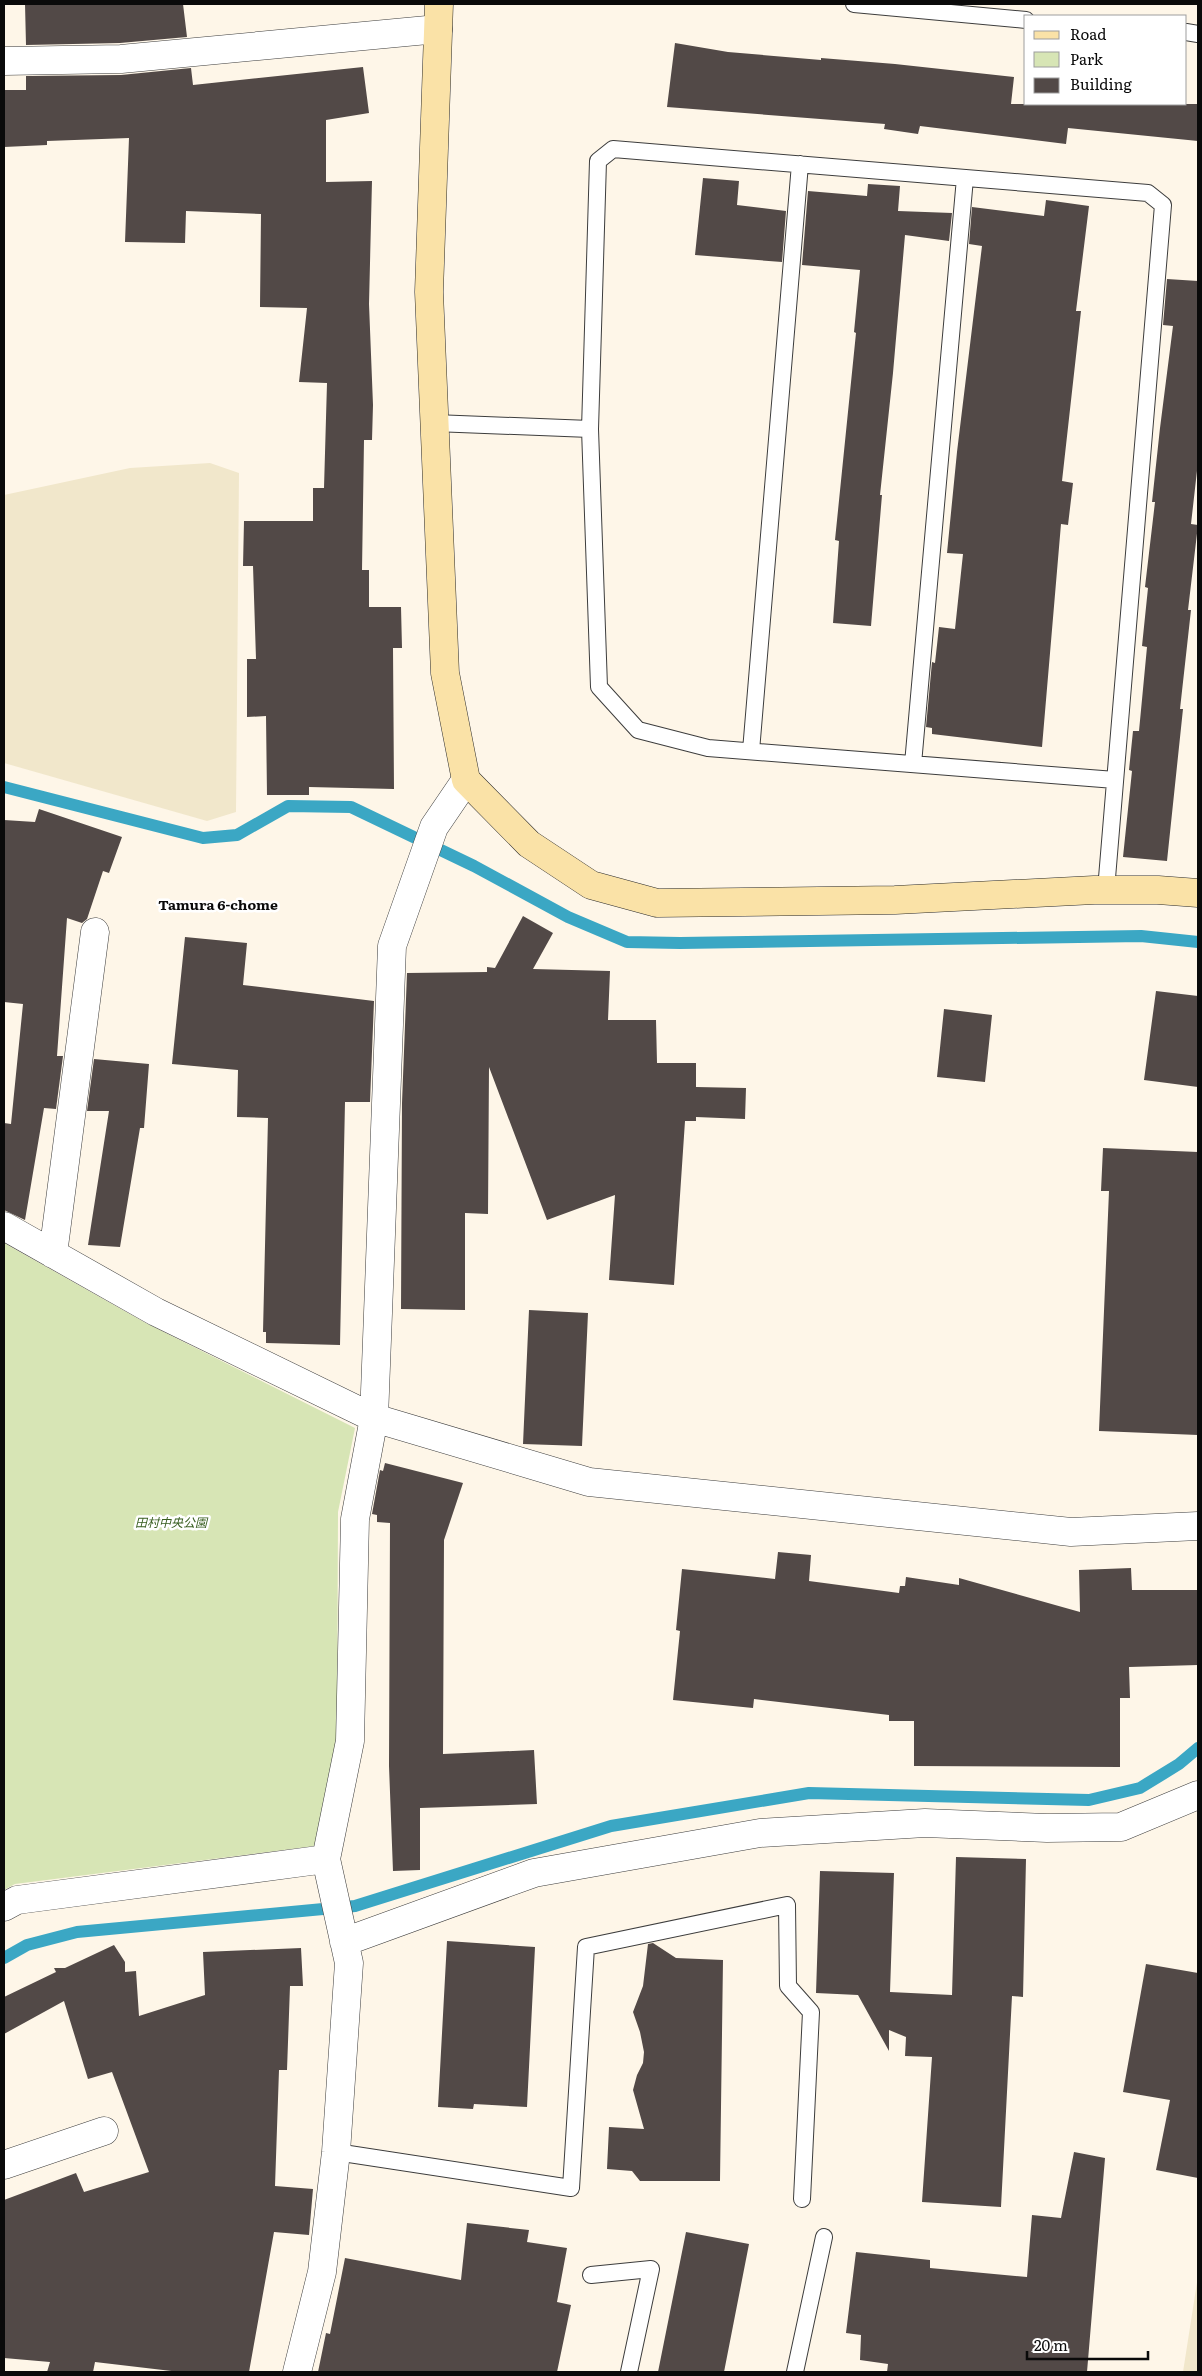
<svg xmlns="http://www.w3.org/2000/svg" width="1202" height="2376" viewBox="0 0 1202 2376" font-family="Literata,'Noto Sans JP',serif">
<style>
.farmland{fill:#f1e7cb}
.green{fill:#d7e5b5}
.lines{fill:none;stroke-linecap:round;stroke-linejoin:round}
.stream{stroke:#3ba7c4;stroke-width:12}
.building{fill:#524947}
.lane-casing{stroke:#3d3d3d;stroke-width:18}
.street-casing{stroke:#3d3d3d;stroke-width:29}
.secondary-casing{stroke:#2c2c2c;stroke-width:29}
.lane{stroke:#fff;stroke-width:16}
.street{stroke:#fff;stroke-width:28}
.secondary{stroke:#fae2a7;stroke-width:28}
.labels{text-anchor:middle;stroke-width:5;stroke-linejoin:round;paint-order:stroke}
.park-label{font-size:12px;font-style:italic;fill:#375d1f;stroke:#fff}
.neighbourhood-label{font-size:14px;font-weight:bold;fill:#0a0a0a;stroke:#fff}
</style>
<rect width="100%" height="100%" fill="#fef6e8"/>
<!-- farmland -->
<path class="farmland" d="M 210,463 L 239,473 L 236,812 L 207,821 L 4,763 L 4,495 L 130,468 Z
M 1198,2276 L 1198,2372 L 1183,2372 Z"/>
<!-- green -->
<path class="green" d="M 4,1243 L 144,1322 L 355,1428 L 338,1512 L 337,1741 L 315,1846 L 15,1884 L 4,1890 Z"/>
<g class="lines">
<!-- stream -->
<path class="stream" d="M 4,787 L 203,838 L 237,835 L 288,806 L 351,807 L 474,866 L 568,917 L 627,942 L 680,943 L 1141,936 L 1198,942
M 4,1958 L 27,1945 L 77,1932 L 355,1906 L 611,1826 L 809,1793 L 1089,1800 L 1140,1788 L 1179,1764 L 1198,1748"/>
</g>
<!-- building -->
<path class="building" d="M 25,4 L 183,4 L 187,37 L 120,43 L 26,45 Z
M 675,43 L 728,52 L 821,60 L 821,58 L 895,64 L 1014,77 L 1011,104 L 1198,104 L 1198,141 L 1068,128 L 1066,144 L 920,126 L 918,134 L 884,129 L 885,124 L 667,107 Z
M 363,67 L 369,113 L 326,120 L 326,182 L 372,181 L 369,304 L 373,405 L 372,440 L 364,440 L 362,570 L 369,570 L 369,607 L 401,607 L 402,648 L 393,648 L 394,789 L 309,787 L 309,795 L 267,795 L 266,716 L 247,717 L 247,659 L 256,659 L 253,566 L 243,566 L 244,521 L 313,521 L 313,488 L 324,488 L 327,383 L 299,382 L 307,308 L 260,307 L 261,214 L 186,211 L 185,243 L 125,242 L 129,138 L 47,141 L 47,145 L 4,147 L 4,90 L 26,90 L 26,76 L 121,75 L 191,68 L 193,85 Z
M 703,178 L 739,181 L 737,205 L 786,211 L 782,262 L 695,255 Z
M 868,184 L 900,186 L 898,211 L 952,213 L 949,241 L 905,235 L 893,373 L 880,495 L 882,495 L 871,626 L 833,623 L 839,541 L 835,540 L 856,333 L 854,332 L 860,270 L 802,265 L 808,191 L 867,196 Z
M 1046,200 L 1089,206 L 1076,311 L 1081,311 L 1062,481 L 1073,483 L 1068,525 L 1061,524 L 1042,747 L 932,734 L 932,728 L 926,727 L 932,662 L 935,663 L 939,627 L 955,629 L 963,554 L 947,553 L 957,452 L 982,246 L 969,244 L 972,207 L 1044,216 Z
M 1167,279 L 1198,281 L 1198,462 L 1191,524 L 1198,525 L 1188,610 L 1191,610 L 1180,709 L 1183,709 L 1167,861 L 1123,857 L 1132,771 L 1129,770 L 1133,731 L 1139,731 L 1147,647 L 1142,646 L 1148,588 L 1145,587 L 1155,502 L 1152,502 L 1160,428 L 1173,326 L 1163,325 Z
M 39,809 L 122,837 L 109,873 L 103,871 L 87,919 L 82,923 L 67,918 L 57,1056 L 63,1056 L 56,1109 L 44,1108 L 25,1220 L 4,1210 L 4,1123 L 11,1124 L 23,1004 L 4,1002 L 4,820 L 35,822 Z
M 523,916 L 553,933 L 533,969 L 610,971 L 608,1020 L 656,1020 L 657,1063 L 696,1063 L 696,1087 L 746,1088 L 745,1119 L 696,1117 L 696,1121 L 685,1121 L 674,1285 L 609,1280 L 615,1195 L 547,1220 L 489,1067 L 488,1214 L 465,1213 L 465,1310 L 401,1309 L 402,1103 L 407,973 L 487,972 L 487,967 L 495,968 Z
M 185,937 L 247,943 L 243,985 L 374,1001 L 370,1102 L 345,1102 L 340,1345 L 266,1343 L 266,1332 L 263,1332 L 268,1118 L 237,1117 L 238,1070 L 172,1064 Z
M 1156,991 L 1198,996 L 1198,1087 L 1144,1080 Z
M 944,1009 L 992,1015 L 985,1082 L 937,1077 Z
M 94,1059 L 149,1064 L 144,1128 L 140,1128 L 120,1247 L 88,1245 L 109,1111 L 87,1111 Z
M 1103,1148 L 1198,1152 L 1198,1435 L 1099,1431 L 1109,1191 L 1101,1191 Z
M 529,1310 L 588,1313 L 582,1446 L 523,1444 Z
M 385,1463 L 463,1483 L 444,1540 L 443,1754 L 534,1750 L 537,1804 L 420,1808 L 420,1870 L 393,1871 L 389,1766 L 390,1523 L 377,1522 L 377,1515 L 372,1514 L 380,1470 L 383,1471 Z
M 778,1552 L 811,1555 L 809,1581 L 899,1593 L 900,1586 L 905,1586 L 906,1577 L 959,1585 L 959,1578 L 1080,1612 L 1079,1570 L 1131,1568 L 1132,1590 L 1198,1590 L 1198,1665 L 1129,1667 L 1130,1698 L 1120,1698 L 1120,1767 L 914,1766 L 914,1721 L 889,1721 L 889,1715 L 754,1699 L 753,1708 L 673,1700 L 680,1631 L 676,1630 L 682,1569 L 775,1579 Z
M 956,1857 L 1026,1859 L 1023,1997 L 1012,1996 L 1001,2207 L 922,2202 L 932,2057 L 905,2056 L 906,2037 L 889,2030 L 889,2051 L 858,1995 L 816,1993 L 820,1871 L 894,1873 L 890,1992 L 952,1995 Z
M 447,1941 L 535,1947 L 527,2107 L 474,2104 L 473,2109 L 438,2107 Z
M 653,1943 L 676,1958 L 723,1960 L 720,2181 L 640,2181 L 632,2171 L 607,2169 L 609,2127 L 644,2129 L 633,2090 L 637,2075 L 643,2063 L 644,2052 L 640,2032 L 633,2012 L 643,1986 L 648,1944 Z
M 114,1945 L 125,1962 L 125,1972 L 136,1971 L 139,2016 L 205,1995 L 203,1952 L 301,1948 L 303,1986 L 290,1986 L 287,2070 L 279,2070 L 275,2186 L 313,2189 L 309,2235 L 274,2232 L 249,2372 L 180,2372 L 95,2362 L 93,2372 L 47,2372 L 50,2362 L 4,2358 L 4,2200 L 76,2173 L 84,2192 L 149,2172 L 112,2072 L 88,2079 L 64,2001 L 4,2034 L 4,1997 L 56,1972 L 54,1968 L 65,1968 Z
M 1146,1964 L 1198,1973 L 1198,2178 L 1156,2170 L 1170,2100 L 1123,2092 Z
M 1074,2152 L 1105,2158 L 1087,2372 L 887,2372 L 888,2364 L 860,2360 L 861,2335 L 846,2333 L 856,2252 L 930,2260 L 930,2268 L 1027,2277 L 1032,2215 L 1061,2218 Z
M 467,2223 L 529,2230 L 527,2242 L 567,2248 L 557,2302 L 571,2305 L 557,2372 L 318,2372 L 326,2333 L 330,2334 L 345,2258 L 461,2280 Z
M 686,2232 L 749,2244 L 724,2372 L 658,2372 Z"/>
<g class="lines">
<defs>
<path id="lane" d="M 854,4 L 1026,20
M 1186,32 L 1198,34
M 434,423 L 590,429
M 751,751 L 800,164
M 913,764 L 965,178
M 1106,890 L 1163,205 L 1148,193 L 613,149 L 598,161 L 590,429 L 599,687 L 638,730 L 708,748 L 1115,780
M 336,2152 L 571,2188 L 586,1947 L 787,1905 L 788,1986 L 811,2012 L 802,2199
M 591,2275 L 651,2269 L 629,2372
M 795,2372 L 824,2237"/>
<path id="street" d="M 4,61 L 121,59 L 438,29
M 4,1226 L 156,1312 L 374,1418 L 589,1482 L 1071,1532 L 1198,1526
M 53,1254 L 95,932
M 4,1907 L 17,1900 L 326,1859
M 344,1942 L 534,1873 L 760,1833 L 925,1823 L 1047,1828 L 1121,1827 L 1198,1795
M 4,2165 L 104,2131
M 297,2372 L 322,2272 L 336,2152 L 349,1963 L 326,1859 L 350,1741 L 355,1519 L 374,1418 L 392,946 L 434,827 L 466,780"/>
<path id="secondary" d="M 439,4 L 429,292 L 445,673 L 466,780 L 529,844 L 591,885 L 657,903 L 895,900 L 1094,890 L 1158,890 L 1198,893"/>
</defs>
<!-- lane casing -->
<use href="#lane" class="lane-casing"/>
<!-- street casing -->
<use href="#street" class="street-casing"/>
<!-- secondary casing -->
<use href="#secondary" class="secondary-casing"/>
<!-- lane -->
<use href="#lane" class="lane"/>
<!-- street -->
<use href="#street" class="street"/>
<!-- secondary -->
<use href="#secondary" class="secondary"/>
</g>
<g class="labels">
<!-- park labels -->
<g class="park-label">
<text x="171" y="1527">田村中央公園</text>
</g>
<!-- neighbourhood labels -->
<g class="neighbourhood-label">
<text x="218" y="910">Tamura 6-chome</text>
</g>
</g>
<!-- border -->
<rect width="1202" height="2376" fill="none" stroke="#0a0a0a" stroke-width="10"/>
<!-- legend -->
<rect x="1024" y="15" width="162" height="90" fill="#ffffff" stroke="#9d9d9d"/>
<rect x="1034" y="31" width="25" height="8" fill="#fae2a7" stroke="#9d9d9d"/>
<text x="1070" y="40" font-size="15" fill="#0a0a0a">Road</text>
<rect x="1034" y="52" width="25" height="15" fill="#d7e5b5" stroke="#9d9d9d"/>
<text x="1070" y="65" font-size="15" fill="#0a0a0a">Park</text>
<rect x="1034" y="78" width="25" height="15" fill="#524947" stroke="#9d9d9d"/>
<text x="1070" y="90" font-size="15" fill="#0a0a0a">Building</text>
<!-- scale -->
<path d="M1027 2351v8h121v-8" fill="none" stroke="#0a0a0a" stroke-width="2.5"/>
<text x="1034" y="2351" font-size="15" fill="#0a0a0a" stroke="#ffffff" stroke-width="4" paint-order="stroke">20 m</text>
</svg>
